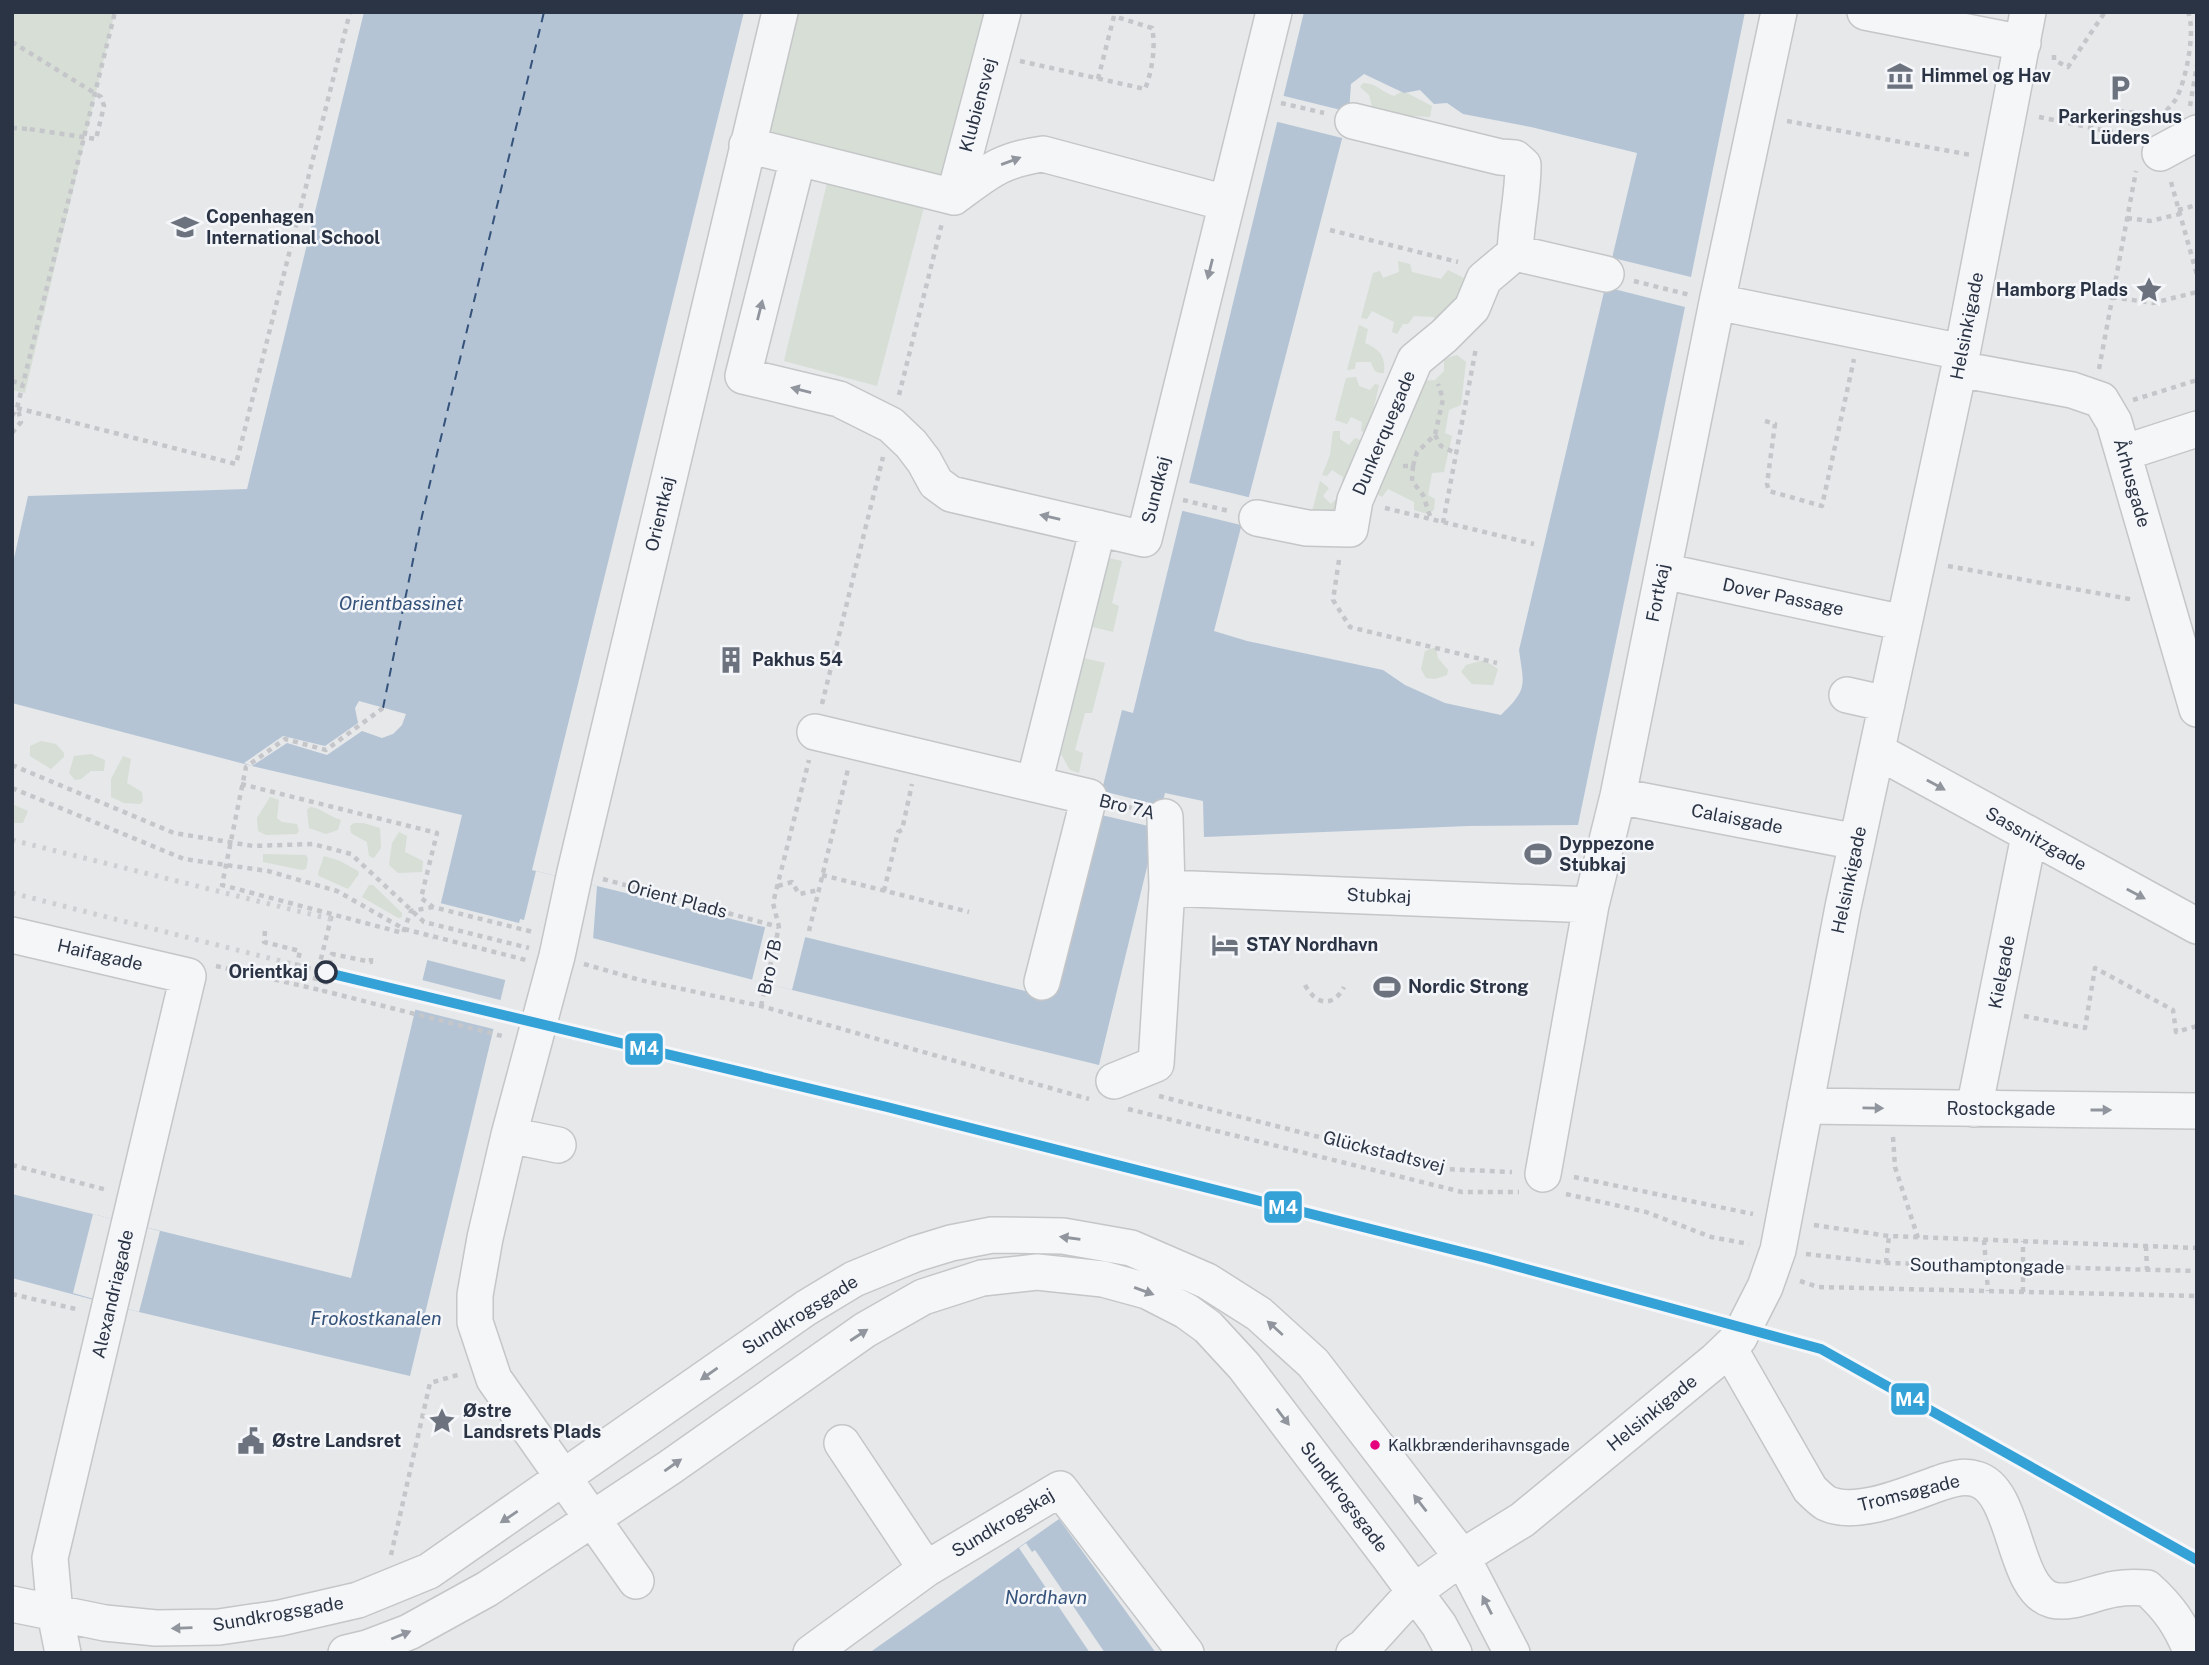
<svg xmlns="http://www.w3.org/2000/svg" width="2209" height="1665" viewBox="0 0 2209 1665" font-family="'Public Sans',sans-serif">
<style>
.green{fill:#d6ded6}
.water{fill:#b4c4d5;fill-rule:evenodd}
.pier{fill:#e6e8ea}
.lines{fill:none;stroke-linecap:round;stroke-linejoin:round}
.ferry{stroke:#34527a;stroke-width:2;stroke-dasharray:9 7;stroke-linecap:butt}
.minor-casing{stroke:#c4c6c8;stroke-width:38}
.path{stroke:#c5c6ca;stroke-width:4.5;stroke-dasharray:5 5;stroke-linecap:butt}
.minor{stroke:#f5f6f7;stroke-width:35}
.rail{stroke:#cecfd2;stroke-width:5;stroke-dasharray:3.5 7;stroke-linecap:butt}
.path-bridge{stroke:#c5c6ca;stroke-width:4.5;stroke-dasharray:5 5;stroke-linecap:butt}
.metro-1-casing{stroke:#f4f6f9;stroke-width:16}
.metro-1{stroke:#34a2d7;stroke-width:10}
.oneway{fill:#90959e}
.stop-dot{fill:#f4f6f9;stroke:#2b3445;stroke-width:3.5}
.bus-dot{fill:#e5007d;stroke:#f4f6f9;stroke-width:2.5}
.labels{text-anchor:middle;stroke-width:5;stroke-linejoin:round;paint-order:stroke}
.bus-label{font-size:16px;fill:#2b3445;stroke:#f4f6f9;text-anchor:start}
.poi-label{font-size:18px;font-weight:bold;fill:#2b3445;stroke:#f4f6f9;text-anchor:start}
.street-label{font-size:18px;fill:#2b3445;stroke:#f4f6f9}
.stop-label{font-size:18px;font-weight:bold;fill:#2b3445;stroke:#f4f6f9;text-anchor:end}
.water-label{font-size:19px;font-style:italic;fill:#34527a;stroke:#f4f6f9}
.line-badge{stroke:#f4f6f9;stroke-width:2.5}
.badge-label{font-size:19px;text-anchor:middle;font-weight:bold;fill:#fff}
</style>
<rect width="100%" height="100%" fill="#e6e8ea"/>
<!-- green -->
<path class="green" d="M 12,12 L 115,12 L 25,393 L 12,390 Z
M 791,12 L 989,12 L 947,178 L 762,133 Z
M 1363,83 C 1377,83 1381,92 1394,96 L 1403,91 L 1432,106 L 1430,117 L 1374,114 L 1369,95 L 1360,87 Z
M 827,183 L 924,207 L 877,386 L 784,361 Z
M 1398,261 L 1410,264 L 1412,272 L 1441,279 L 1448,270 L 1464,278 L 1461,294 L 1435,325 L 1434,317 L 1414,316 L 1408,324 L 1403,324 L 1397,334 L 1392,332 L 1394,322 L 1372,311 L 1367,319 L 1361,318 L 1373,273 L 1380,271 L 1383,278 L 1399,272 Z
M 1359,325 L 1368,329 L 1365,343 C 1379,349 1386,356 1384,373 C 1375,374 1373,369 1371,362 L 1356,362 L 1355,369 L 1347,370 Z
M 1457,355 L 1466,362 L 1461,405 L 1449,410 L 1445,433 L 1452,436 L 1444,472 L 1432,473 L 1428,495 L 1435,499 L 1434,510 L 1427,514 L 1414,510 L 1414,502 L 1388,489 L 1382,497 L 1371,491 L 1423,381 L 1435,380 L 1444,371 L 1444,359 Z
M 1356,377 L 1359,386 L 1370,390 L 1375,384 L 1379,385 L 1368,433 L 1361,431 L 1362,422 L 1351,417 L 1347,424 L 1335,420 L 1346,378 Z
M 1333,431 L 1340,431 L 1340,439 L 1349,445 L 1355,438 L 1363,441 L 1346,490 L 1341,486 L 1343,477 L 1332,470 L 1327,476 L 1322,475 L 1330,455 Z
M 1320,481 L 1329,488 L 1323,496 L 1331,504 L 1338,497 L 1336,510 L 1311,516 Z
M 1109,558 L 1122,561 L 1112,603 L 1119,606 L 1113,632 L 1093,627 Z
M 1436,647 L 1438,658 L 1448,670 L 1447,675 L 1435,679 L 1426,678 L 1421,669 L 1425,651 Z
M 1084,658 L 1105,663 L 1092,713 L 1085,713 L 1075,750 L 1083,753 L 1079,773 L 1070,770 L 1061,754 Z
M 1484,660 L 1498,669 L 1493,685 L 1472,684 L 1461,672 L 1466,665 Z
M 41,741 L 56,744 L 64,753 L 64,757 L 51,769 L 30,756 L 30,746 Z
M 91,754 L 105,760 L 104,771 L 91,771 L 81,779 L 75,780 L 69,773 L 74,756 Z
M 123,756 L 131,759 L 127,783 L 142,792 L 143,801 L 140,804 L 124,803 L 111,797 L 111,779 Z
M 270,797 L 279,800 L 277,818 L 282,822 L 297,824 L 299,831 L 297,834 L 266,835 L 258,831 L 257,818 Z
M 12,804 L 28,811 L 23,823 L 12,823 Z
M 310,807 C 322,808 329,817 341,820 L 338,830 L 326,834 L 309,828 L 307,810 Z
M 354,823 L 363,823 L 380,828 L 381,848 L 374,858 L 369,856 L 367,842 L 351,833 L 350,826 Z
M 399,832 L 407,836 L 405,852 L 423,861 L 422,872 L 398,873 L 389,865 L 392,843 Z
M 263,854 L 306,855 L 308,859 L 306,869 L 302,870 L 263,862 Z
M 324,856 L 340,861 L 358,871 L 359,874 L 348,889 L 319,876 L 318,873 Z
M 369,885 L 373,885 L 402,913 L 402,917 L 398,918 L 362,897 Z"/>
<!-- water -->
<path class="water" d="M 364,12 L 744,12 L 532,870 L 1050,997 L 1122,710 L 1133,713 L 1304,12 L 1762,12 L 1592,839 L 1204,837 L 1203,801 L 1165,793 L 1099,1065 L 792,990 L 520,919 L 410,1376 L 139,1312 L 12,1278 L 12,1194 L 351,1278 L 462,815 L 252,766 L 12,703 L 12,567 L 28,496 L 247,489 ZM 1364,74 L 1404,93 L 1420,90 L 1434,104 L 1447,103 L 1463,114 L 1531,127 L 1637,153 L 1519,650 C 1524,686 1528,689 1501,715 L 1445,703 L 1405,685 L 1383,670 L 1247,641 L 1214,631 L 1349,112 L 1351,84 Z
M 1059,1519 L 1156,1653 L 869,1653 Z"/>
<!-- pier -->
<path class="pier" d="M 1745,12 L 1763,12 L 1591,842 L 1554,842 L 1559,852 L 1558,862 L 1552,870 L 1541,874 L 1529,870 L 1520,862 L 1515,852 L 1516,842 L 1204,840 L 1204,837 L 1468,826 L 1578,825 L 1685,307 L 1602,286 L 1609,257 L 1691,277 Z
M 1280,95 L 1353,113 L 1346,139 L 1274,121 Z
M 1186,482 L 1252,498 L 1245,526 L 1179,510 Z
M 359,701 L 406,714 L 402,725 L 393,734 L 382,738 L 362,731 L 327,755 L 287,743 L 252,766 L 244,763 L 283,736 L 325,746 L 358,723 L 355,708 Z
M 1102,791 L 1162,806 L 1157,828 L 1097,814 Z
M 536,871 L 597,886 L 593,940 L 522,924 L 509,981 L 427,960 L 422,980 L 504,1001 L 497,1030 L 413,1009 L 428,941 L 432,941 L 440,903 L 523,924 Z
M 766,924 L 806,934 L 792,990 L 752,980 Z
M 93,1214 L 160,1231 L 139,1312 L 73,1293 Z
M 1026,1543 L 1032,1552 L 1035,1550 L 1105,1653 L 1090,1653 L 1019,1548 Z"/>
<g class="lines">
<!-- ferry -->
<path class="ferry" d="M 383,708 L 422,516 L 544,12"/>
<defs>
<path id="minor" d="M 1865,12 L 2023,43
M 747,145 L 954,197
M 2160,153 L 2197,133
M 798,158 L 743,376 L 839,399 L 891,425 L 911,444 L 924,461 L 936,483 L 951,494 L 1144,539 L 1274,12
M 954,197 C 988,172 1000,160 1043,154 L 1226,203
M 954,197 L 1003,12
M 1515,253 L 1606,274
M 1717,302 L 1962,352
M 1959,369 L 2072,390 L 2101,400 L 2114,422 L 2197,709
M 2123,453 L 2197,429
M 1257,518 L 1307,528 L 1350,529 L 1355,500 L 1415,360 L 1444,336 L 1472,308 L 1484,279 L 1515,253 C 1516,223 1523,195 1523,165 L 1515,158 L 1500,157 L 1353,121
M 1663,571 L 1904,623
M 1847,695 L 1887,704
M 815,732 L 1089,797 L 1042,982
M 1877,751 L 2197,926
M 1034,783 L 1098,528
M 1618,796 L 1857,842
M 1167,888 L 1591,905
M 12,935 L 188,976 L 50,1558 L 55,1613 L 63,1653
M 1114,1081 L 1156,1064 L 1167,888 L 1165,817
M 1805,1106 L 2197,1111
M 1974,1109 L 2029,836
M 509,1135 L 558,1145
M 1543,1174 L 1591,905 L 1618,796 L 1717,302 L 1779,12
M 1729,1348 L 1810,1489 C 1815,1494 1821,1500 1826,1503 C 1857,1518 1910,1493 1940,1483 C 1951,1479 1964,1475 1976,1479 C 2017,1490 2012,1589 2052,1600 C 2072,1605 2095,1592 2115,1589 C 2126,1587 2136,1587 2147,1588 C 2170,1609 2180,1624 2192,1653
M 842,1443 L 926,1569
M 636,1581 L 494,1379 L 475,1322 L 475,1295 L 485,1238 L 509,1135 L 557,956 L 575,872 L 780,12
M 12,1604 L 105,1623 L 156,1628 L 219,1627 L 280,1618 L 358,1600 L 429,1571 L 806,1308 L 854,1279 L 915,1254 L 951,1243 L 992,1235 L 1063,1236 L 1131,1248 L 1207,1281 L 1259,1314 L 1313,1363 L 1462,1557 L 1512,1653
M 346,1653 L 367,1648 L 409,1632 L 487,1589 L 669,1468 L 865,1330 L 923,1297 L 982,1278 L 1037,1272 L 1103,1279 L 1147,1291 L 1186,1311 L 1208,1327 L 1244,1366 L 1389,1557 L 1439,1625 L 1454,1653
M 811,1653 L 926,1569 L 1060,1489 L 1186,1653
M 1354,1653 L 1364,1647 L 1414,1592 L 1462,1557 L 1522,1520 L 1716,1360 L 1739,1338 L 1765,1287 L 1778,1250 L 1843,907 L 1959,369 L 2028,12"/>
</defs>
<!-- minor casing -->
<use href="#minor" class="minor-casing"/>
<!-- path -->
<path class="path" d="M 2054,55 L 2054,60 L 2068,67 L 2105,12
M 1020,61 L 1145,89 C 1152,72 1156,46 1152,28 L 1114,16
M 1098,79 L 1115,12
M 1281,103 L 1324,113
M 2190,106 L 2197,65
M 2119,111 L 2161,116 C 2166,111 2172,105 2176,99 C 2186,80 2196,32 2188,12
M 2039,117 L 2137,137
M 1787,121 L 1971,155
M 12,128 L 29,129
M 2171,182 L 2197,275
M 2178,210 L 2197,205
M 2127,218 L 2150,221 L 2180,214
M 1330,230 L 1458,262
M 1634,281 L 1690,295
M 2112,297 L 2153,303 L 2197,292
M 2099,369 L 2136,171
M 12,381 L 23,384
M 899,395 L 942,223
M 2133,400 L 2197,380
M 17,408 L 236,464 L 350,12
M 12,416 L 17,408 L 115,12
M 1765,421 L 1775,424 L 1767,484 L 1769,491 L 1822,506 L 1854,359
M 12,433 L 21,422 L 18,409
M 1435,435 L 1441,446 L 1457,454
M 1403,466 L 1413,466 L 1417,452 L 1435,435 L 1443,399 L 1438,384
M 1413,466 L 1412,481 L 1423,495 L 1431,519
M 1183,500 L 1229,511
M 1385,508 L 1534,544
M 1443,523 L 1476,348
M 1339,560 L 1333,600 L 1350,627 L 1497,663
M 1948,566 L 2135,600
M 822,704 L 883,457
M 383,708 L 326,750 L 285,739 L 246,767 L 222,885 L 403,933 L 411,911 L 433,907
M 12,765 L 174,833 L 253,846 L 313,844 L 351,854 L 424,922 L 529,948
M 241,784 L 437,833 L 421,898 L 433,907 L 533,932
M 12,788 L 184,859 L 268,871 L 337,891 L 404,929 L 526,960
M 1117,804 L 1139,810
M 822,875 L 969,912
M 603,879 L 779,927
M 778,886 L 792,882 L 799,894 L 819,890
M 884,891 L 898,832 L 902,830 L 912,784
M 265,931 L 264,942 L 300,951 L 295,974 L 326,981
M 809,931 L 848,769
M 371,958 L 371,962 L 332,954 L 324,991 L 506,1037
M 584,964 L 640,980 L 761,1006 L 1089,1099
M 216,966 L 324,991
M 316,979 L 332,914
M 1305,985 C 1316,1005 1333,1008 1344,987
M 761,1006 L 779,927 L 773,903 L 809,760
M 2024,1016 L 2085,1028 L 2095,968 L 2173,1010 L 2176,1032 L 2197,1026
M 1159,1096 L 1444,1169 L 1512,1172
M 1128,1109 L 1462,1192 L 1519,1192
M 1893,1137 L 1895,1167 L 1918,1238
M 12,1165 L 107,1190
M 1574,1177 L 1753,1214
M 1566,1194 L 1646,1212 L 1711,1237 L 1749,1244
M 1814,1225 L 1889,1236 L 2197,1248
M 1984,1240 L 1988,1291
M 2146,1246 L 2147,1270
M 1806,1254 L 1886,1263 L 2197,1271
M 1886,1263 L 1889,1236
M 1800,1281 L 1818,1287 L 2197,1296
M 2023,1292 L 2023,1241
M 12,1294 L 80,1310
M 391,1555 L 430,1383 L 461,1374"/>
<!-- minor -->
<use href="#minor" class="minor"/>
<!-- rail -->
<path class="rail" d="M 12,840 L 338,921
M 12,893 L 324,972"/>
<!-- path-bridge -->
<path class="path-bridge" d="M 12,42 L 101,97 L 104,106 L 96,139 L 29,129"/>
<defs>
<path id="metro-1" d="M 324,972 L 887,1107 L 1486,1258 L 1821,1349 L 2197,1560"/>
</defs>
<!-- metro-1 casing -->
<use href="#metro-1" class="metro-1-casing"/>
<!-- metro-1 -->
<use href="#metro-1" class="metro-1"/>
</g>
<!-- one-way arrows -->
<defs><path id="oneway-solid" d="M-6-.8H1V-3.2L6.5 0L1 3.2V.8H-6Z" transform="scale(1.75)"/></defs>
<g class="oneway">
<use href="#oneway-solid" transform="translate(1011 161) rotate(-20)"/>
<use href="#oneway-solid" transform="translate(1210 269) rotate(104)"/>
<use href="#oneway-solid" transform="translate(760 310) rotate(-76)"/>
<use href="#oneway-solid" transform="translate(801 390) rotate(-166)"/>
<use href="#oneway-solid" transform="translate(1050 517) rotate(-167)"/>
<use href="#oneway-solid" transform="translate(1936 785) rotate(29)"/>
<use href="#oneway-solid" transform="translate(2136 894) rotate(28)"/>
<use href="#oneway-solid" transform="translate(1873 1108) rotate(1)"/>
<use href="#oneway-solid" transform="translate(2101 1110)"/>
<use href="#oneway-solid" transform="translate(1070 1238) rotate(-172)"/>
<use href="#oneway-solid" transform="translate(1144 1291) rotate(20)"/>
<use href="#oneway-solid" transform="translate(1275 1328) rotate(-138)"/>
<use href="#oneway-solid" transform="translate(859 1335) rotate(-33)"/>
<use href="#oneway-solid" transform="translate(709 1374) rotate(145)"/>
<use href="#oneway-solid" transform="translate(1283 1417) rotate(53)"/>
<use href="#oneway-solid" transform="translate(673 1465) rotate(-35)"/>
<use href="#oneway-solid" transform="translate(1420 1503) rotate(-128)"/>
<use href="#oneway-solid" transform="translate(509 1517) rotate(146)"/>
<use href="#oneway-solid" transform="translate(1487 1605) rotate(-117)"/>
<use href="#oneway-solid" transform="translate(182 1628) rotate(178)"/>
<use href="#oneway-solid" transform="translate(401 1635) rotate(-22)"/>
</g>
<!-- icons -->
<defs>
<symbol id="museum-bare" viewBox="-9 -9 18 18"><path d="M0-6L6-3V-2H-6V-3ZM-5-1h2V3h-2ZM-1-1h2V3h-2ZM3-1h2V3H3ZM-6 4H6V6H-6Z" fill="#6c737f" stroke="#f4f6f9" stroke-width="2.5" paint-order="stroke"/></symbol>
<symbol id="parking-bare" viewBox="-9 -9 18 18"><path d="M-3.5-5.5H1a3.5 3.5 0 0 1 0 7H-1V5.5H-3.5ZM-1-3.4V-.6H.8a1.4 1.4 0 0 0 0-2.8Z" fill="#6c737f" stroke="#f4f6f9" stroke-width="2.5" paint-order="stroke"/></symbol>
<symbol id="school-bare" viewBox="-9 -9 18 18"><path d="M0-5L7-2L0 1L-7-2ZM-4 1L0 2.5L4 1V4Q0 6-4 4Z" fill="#6c737f" stroke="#f4f6f9" stroke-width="2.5" paint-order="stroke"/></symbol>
<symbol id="sight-bare" viewBox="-9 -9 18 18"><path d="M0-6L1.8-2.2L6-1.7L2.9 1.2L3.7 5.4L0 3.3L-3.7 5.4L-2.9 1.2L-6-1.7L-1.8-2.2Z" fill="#6c737f" stroke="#f4f6f9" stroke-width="2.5" paint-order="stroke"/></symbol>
<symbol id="building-bare" viewBox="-9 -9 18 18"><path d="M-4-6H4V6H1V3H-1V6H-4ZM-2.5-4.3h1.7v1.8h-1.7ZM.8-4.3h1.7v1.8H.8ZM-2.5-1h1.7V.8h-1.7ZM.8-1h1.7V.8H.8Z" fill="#6c737f" stroke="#f4f6f9" stroke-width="2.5" paint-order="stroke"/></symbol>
<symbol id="stadium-bare" viewBox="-9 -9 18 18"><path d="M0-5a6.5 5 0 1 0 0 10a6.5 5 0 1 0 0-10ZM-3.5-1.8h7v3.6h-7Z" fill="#6c737f" stroke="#f4f6f9" stroke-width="2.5" paint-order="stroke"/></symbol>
<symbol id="hotel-bare" viewBox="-9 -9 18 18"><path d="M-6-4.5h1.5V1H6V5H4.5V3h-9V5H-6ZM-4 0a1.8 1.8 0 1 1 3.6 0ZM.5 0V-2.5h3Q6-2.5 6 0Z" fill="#6c737f" stroke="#f4f6f9" stroke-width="2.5" paint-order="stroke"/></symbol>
<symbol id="civic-bare" viewBox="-9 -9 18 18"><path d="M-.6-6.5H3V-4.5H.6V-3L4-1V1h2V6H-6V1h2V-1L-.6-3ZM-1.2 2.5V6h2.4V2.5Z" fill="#6c737f" stroke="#f4f6f9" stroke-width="2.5" paint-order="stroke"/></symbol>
</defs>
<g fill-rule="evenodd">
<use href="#museum-bare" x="1881" y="57" width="38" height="38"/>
<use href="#parking-bare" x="2101" y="69" width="38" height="38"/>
<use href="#school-bare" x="166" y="208" width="38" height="38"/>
<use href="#sight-bare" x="2130" y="271" width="38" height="38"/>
<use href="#building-bare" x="712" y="641" width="38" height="38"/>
<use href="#stadium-bare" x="1519" y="835" width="38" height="38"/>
<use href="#hotel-bare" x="1206" y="926" width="38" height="38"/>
<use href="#stadium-bare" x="1368" y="968" width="38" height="38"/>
<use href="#sight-bare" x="423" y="1402" width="38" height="38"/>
<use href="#civic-bare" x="232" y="1422" width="38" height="38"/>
</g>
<!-- markers -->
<circle class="stop-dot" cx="326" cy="972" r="10"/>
<circle class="bus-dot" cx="1375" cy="1445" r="6"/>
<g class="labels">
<!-- bus labels -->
<g class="bus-label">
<text x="1388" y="1451">Kalkbrænderihavnsgade</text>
</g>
<!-- poi labels -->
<g class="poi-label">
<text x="1921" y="82">Himmel og Hav</text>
<text x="2120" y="123" text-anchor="middle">Parkeringshus<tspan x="2120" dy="21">Lüders</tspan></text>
<text x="206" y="223">Copenhagen<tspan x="206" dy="21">International School</tspan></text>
<text x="2128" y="296" text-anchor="end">Hamborg Plads</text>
<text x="752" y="666">Pakhus 54</text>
<text x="1559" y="850">Dyppezone<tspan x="1559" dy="21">Stubkaj</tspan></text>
<text x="1246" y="951">STAY Nordhavn</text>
<text x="1408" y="993">Nordic Strong</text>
<text x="463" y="1417">Østre<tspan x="463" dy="21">Landsrets Plads</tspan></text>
<text x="272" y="1447">Østre Landsret</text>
</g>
<!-- street labels -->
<g class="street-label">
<text transform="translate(978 105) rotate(-75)" y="6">Klubiensvej</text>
<text transform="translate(1967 326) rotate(-79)" y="6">Helsinkigade</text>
<text transform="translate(1384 433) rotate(-67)" y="6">Dunkerquegade</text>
<text transform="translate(2132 483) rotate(74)" y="6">Århusgade</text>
<text transform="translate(1156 490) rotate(-76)" y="6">Sundkaj</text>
<text transform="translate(660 514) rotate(-77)" y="6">Orientkaj</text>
<text transform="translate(1658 593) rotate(-79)" y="6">Fortkaj</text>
<text transform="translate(1783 597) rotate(12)" y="6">Dover Passage</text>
<text transform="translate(1127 807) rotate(14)" y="6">Bro 7A</text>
<text transform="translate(1737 819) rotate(11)" y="6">Calaisgade</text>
<text transform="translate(2036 839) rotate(29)" y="6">Sassnitzgade</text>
<text transform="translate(1849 880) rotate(-78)" y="6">Helsinkigade</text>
<text transform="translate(1379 896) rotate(2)" y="6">Stubkaj</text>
<text transform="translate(677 899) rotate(15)" y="6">Orient Plads</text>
<text transform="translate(100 955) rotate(13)" y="6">Haifagade</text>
<text transform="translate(770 967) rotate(-78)" y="6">Bro 7B</text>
<text transform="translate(2002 972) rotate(-79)" y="6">Kielgade</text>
<text x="2001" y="1115">Rostockgade</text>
<text transform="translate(1384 1152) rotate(14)" y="6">Glückstadtsvej</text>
<text transform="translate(1987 1266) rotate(1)" y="6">Southamptongade</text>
<text transform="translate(113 1294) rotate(-77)" y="6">Alexandriagade</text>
<text transform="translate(800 1315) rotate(-32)" y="6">Sundkrogsgade</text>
<text transform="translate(1652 1413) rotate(-39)" y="6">Helsinkigade</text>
<text transform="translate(1909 1493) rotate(-14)" y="6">Tromsøgade</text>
<text transform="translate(1344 1497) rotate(53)" y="6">Sundkrogsgade</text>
<text transform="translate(1003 1523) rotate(-31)" y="6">Sundkrogskaj</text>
<text transform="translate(278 1614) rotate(-10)" y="6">Sundkrogsgade</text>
</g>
<!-- stop labels -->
<g class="stop-label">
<text x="308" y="978">Orientkaj</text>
</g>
<!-- water labels -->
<g class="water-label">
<text x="401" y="610">Orientbassinet</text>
<text x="376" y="1325">Frokostkanalen</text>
<text x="1046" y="1604">Nordhavn</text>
</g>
</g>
<g class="line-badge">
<rect x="624" y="1032" width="40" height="34" rx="7" fill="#34a2d7"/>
<rect x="1263" y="1190" width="40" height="34" rx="7" fill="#34a2d7"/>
<rect x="1890" y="1382" width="40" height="34" rx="7" fill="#34a2d7"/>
</g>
<g class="badge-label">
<text x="644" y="1055">M4</text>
<text x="1283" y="1214">M4</text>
<text x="1910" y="1406">M4</text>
</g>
<!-- border -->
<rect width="2209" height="1665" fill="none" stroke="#2b3445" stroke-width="28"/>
</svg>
